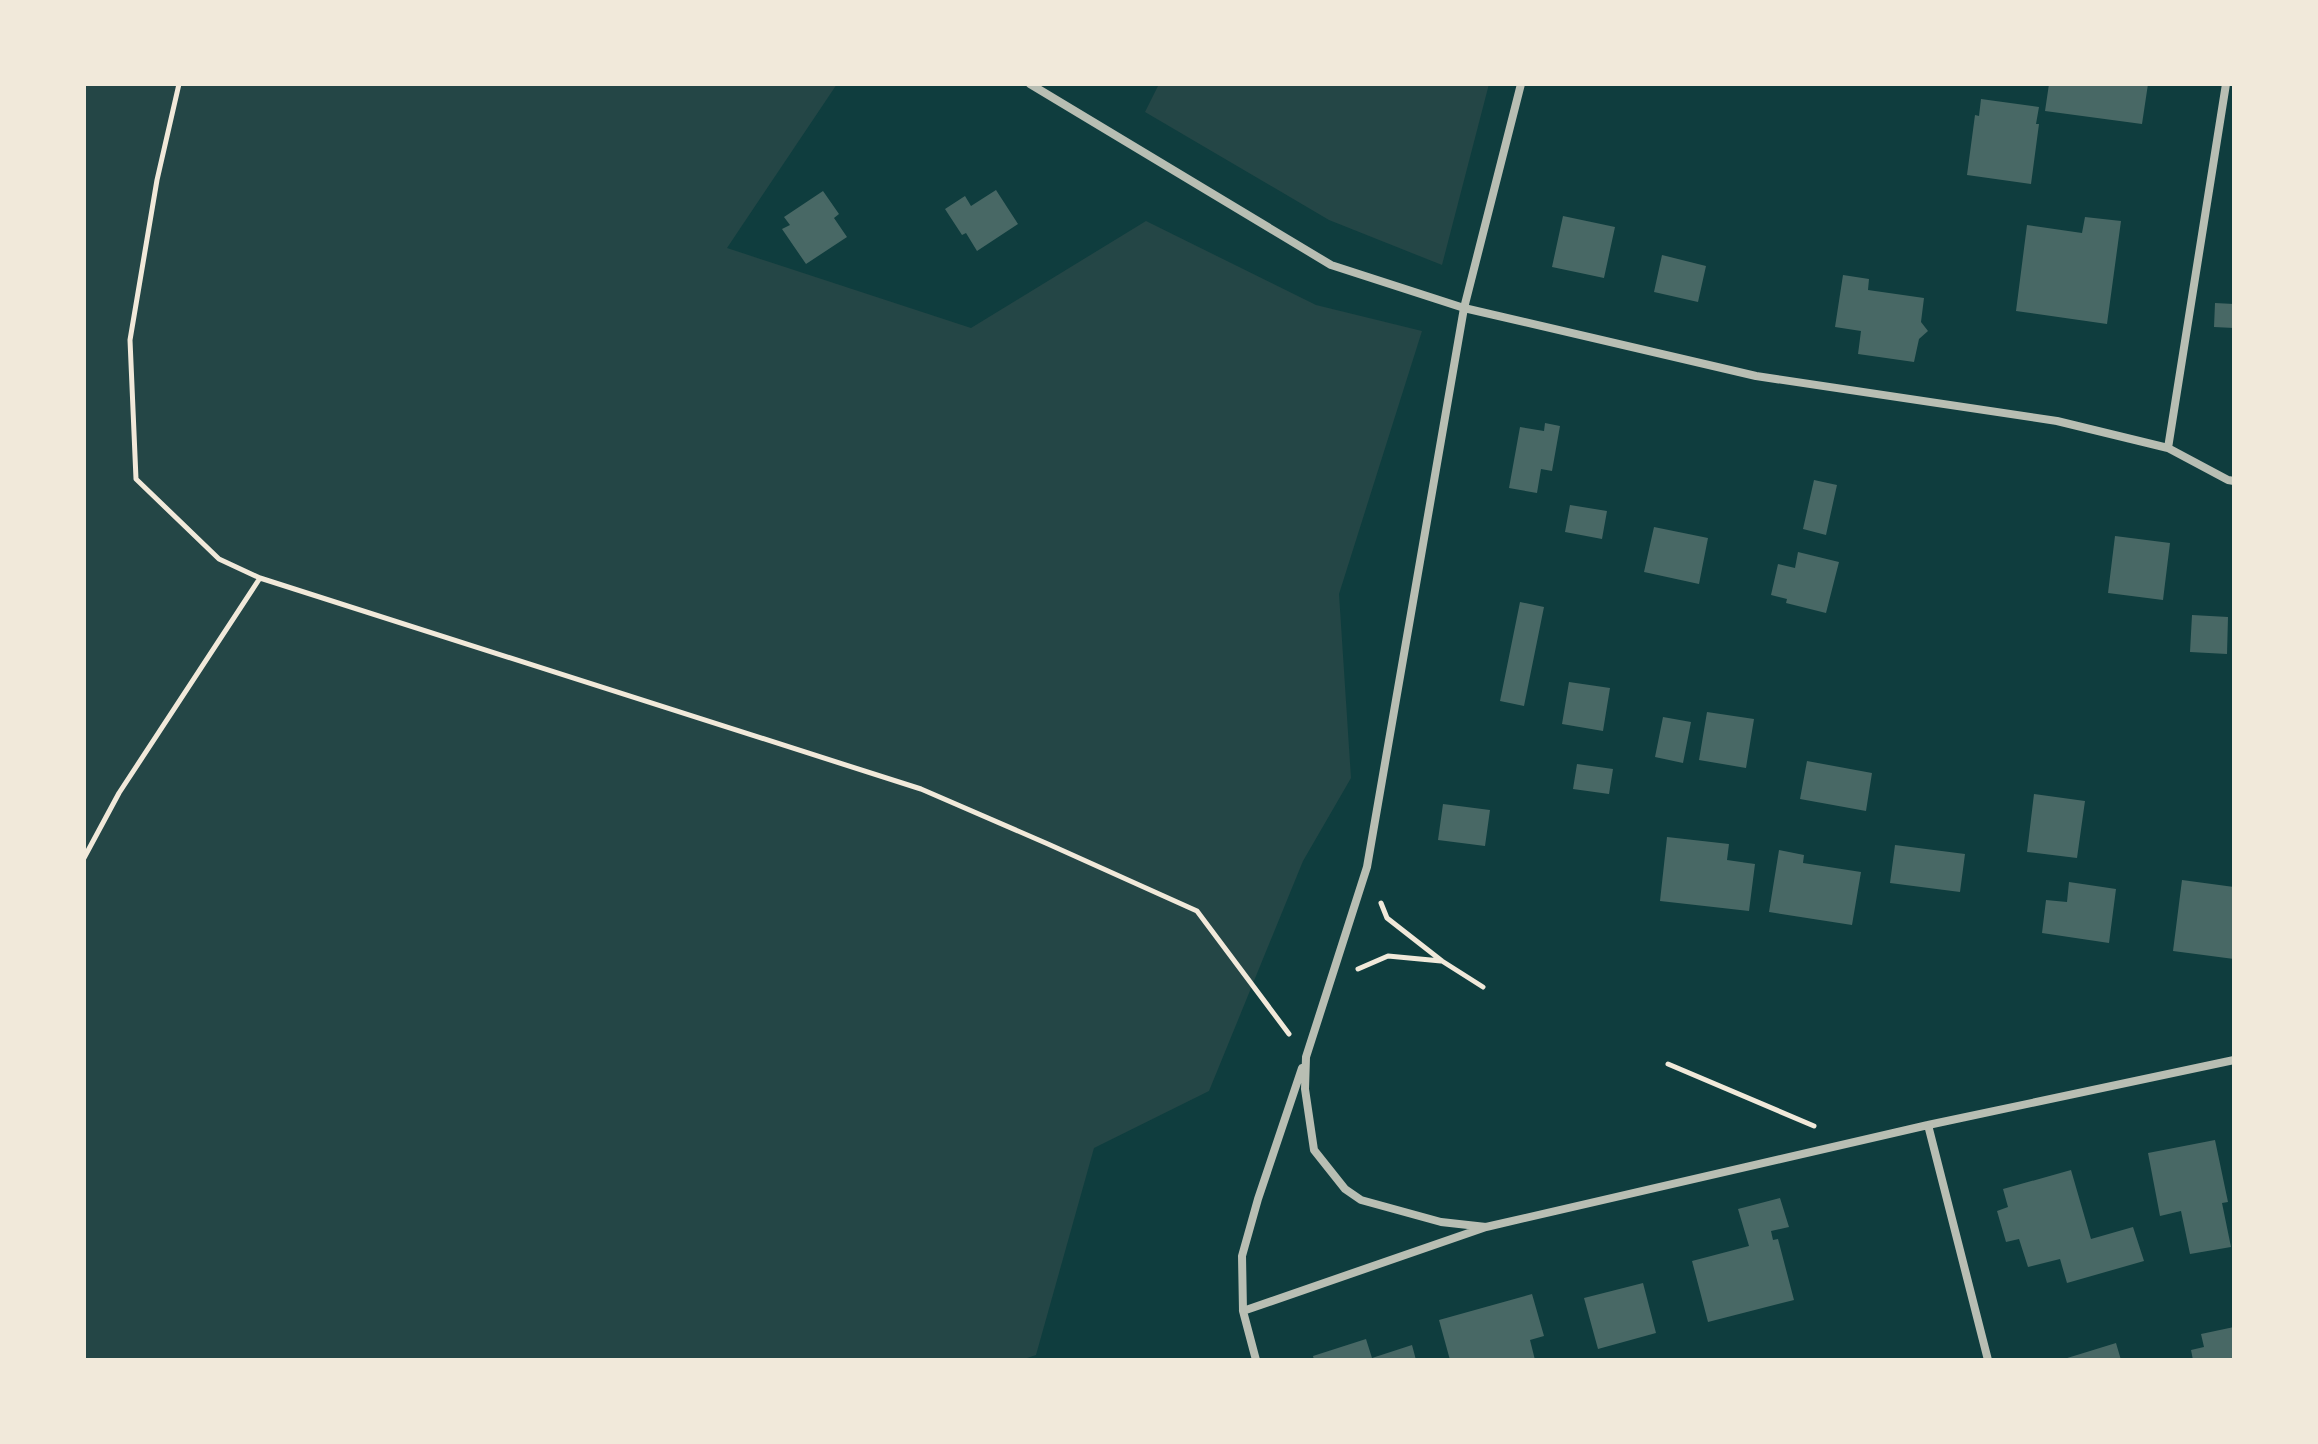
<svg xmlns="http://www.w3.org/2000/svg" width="2318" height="1444" viewBox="0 0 2318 1444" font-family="Bitter,serif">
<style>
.green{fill:#244646}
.building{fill:#486865}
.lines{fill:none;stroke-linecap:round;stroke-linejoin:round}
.path{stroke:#f1e9da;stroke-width:5}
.minor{stroke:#b8beb3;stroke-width:8}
</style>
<rect width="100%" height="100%" fill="#0f3d3e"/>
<!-- green -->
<path class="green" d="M 84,84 L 837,84 L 727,248 L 971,328 L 1146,221 L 1316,305 L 1422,331 L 1339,594 L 1351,778 L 1303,861 L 1209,1091 L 1094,1148 L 1036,1355 L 1021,1360 L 84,1360 Z
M 1159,84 L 1489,84 L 1442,265 L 1329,220 L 1145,112 Z"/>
<!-- building -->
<path class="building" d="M 2049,84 L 2148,84 L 2142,124 L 2045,111 Z
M 1981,99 L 2039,107 L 2036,124 L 2039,124 L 2031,184 L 1967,175 L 1975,115 L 1979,116 Z
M 996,190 L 1018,224 L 977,251 L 966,233 L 962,235 L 945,209 L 965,196 L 971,206 Z
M 823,191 L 839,214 L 834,218 L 847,237 L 806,264 L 782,229 L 790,225 L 784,217 Z
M 1563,216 L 1615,227 L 1604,278 L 1552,267 Z
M 2085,217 L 2121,221 L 2107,324 L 2016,311 L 2027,225 L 2082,233 Z
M 1662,255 L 1706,266 L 1698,302 L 1654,292 Z
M 1843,275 L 1869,279 L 1868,290 L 1924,298 L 1921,322 L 1928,331 L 1919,339 L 1914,362 L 1858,354 L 1861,331 L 1835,327 Z
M 2215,303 L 2234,304 L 2234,328 L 2214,327 Z
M 1545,423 L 1560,426 L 1552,471 L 1541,469 L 1537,493 L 1509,488 L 1520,427 L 1544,431 Z
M 1814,480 L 1837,485 L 1826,535 L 1803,529 Z
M 1570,505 L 1607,511 L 1602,539 L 1565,532 Z
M 1654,527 L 1708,538 L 1699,584 L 1644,572 Z
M 2115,536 L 2170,543 L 2163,600 L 2108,593 Z
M 1798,552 L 1839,562 L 1826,613 L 1786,603 L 1787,599 L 1771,595 L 1778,564 L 1795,568 Z
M 1520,602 L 1544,607 L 1524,706 L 1500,701 Z
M 2192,615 L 2228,617 L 2227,654 L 2190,652 Z
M 1569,682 L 1610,688 L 1603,731 L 1562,724 Z
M 1707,712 L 1754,719 L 1746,768 L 1699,760 Z
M 1663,717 L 1691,722 L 1683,763 L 1655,757 Z
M 1807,761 L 1872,773 L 1866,811 L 1800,799 Z
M 1577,764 L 1613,769 L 1609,794 L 1573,789 Z
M 2034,794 L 2085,801 L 2077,858 L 2027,852 Z
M 1443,804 L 1490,810 L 1485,846 L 1438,840 Z
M 1667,837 L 1729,844 L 1727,860 L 1755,864 L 1749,911 L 1660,901 Z
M 1895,845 L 1965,854 L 1960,892 L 1890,883 Z
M 1779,850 L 1804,855 L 1803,863 L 1861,872 L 1852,925 L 1769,912 Z
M 2182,880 L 2234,887 L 2234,959 L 2173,951 Z
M 2069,882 L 2116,889 L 2109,943 L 2042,933 L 2046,900 L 2067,902 Z
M 2215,1140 L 2228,1202 L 2222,1203 L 2231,1247 L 2190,1254 L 2181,1211 L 2160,1216 L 2148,1153 Z
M 2071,1170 L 2091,1239 L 2133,1227 L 2144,1261 L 2067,1283 L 2060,1259 L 2028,1267 L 2019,1239 L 2006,1242 L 1997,1211 L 2008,1207 L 2003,1189 Z
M 1780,1198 L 1789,1227 L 1771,1231 L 1773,1240 L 1778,1239 L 1794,1300 L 1708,1322 L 1692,1261 L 1749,1246 L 1738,1209 Z
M 1643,1283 L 1656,1333 L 1598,1349 L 1584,1298 Z
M 1532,1294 L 1544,1336 L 1530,1340 L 1535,1360 L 1450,1360 L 1439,1320 Z
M 2234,1327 L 2234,1360 L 2193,1360 L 2191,1350 L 2204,1347 L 2201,1334 Z
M 1366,1339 L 1372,1358 L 1412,1345 L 1416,1360 L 1314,1360 L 1313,1356 Z
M 2116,1343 L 2121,1360 L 2065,1360 L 2064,1359 Z"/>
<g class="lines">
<!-- path -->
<path class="path" d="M 179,84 L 157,180 L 130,340 L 136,479 L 219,559 L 260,578 L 921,789 L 1048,844 L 1197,911 L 1289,1034
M 84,858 L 119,793 L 260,578
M 1381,903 L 1387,918 L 1442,961 L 1483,987
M 1358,969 L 1388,956 L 1441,961
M 1668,1064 L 1814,1126"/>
<!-- minor -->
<path class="minor" d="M 1030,84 L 1331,265 L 1464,308 L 1756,376 L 2057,421 L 2168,448 L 2228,480 L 2234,481
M 2168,448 L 2226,84
M 1928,1125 L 1988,1360
M 1486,1227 L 1441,1222 L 1361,1200 L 1345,1189 L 1314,1150 L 1305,1089 L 1306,1057 L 1367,867 L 1464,308 L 1521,84
M 1243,1311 L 1486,1227 L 1928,1125 L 2234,1060
M 1256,1360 L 1243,1311 L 1242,1256 L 1258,1199 L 1302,1068"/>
</g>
<!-- border -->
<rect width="2318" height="1444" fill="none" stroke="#f1e9da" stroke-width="172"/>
</svg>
